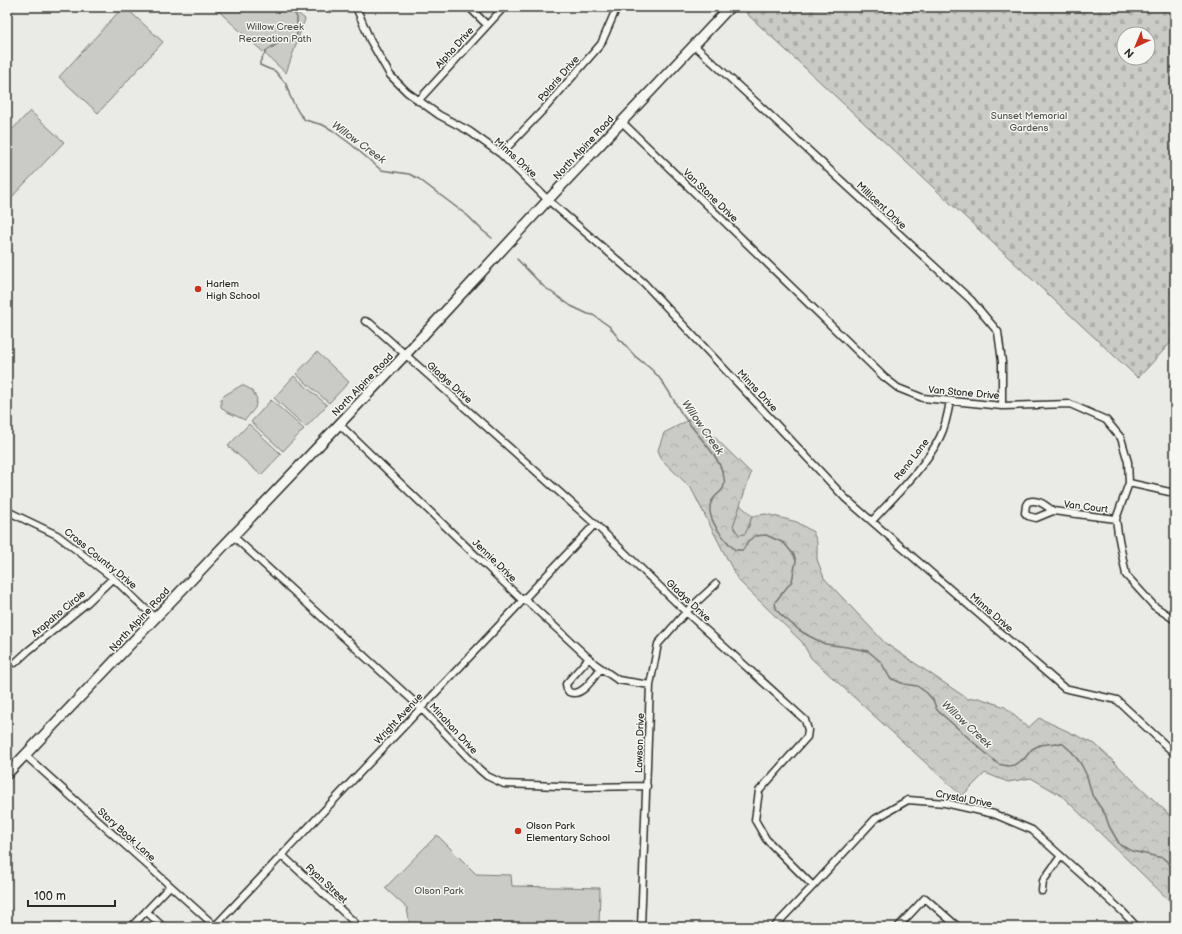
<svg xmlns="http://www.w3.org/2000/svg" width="1182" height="934" viewBox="0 0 1182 934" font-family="'Balsamiq Sans',sans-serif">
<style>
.grass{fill:url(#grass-tufts);stroke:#7a7a79}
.forest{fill:url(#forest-crowns);stroke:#7a7a79}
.cemetery{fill:url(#cemetery-stones);stroke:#7a7a79;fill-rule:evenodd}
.park{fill:#cacac7;stroke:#7a7a79}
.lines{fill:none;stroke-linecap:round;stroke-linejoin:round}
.stream{stroke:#727270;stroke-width:1.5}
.street-casing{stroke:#2b2b2b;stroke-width:9}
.secondary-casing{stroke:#2b2b2b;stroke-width:12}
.street{stroke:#f6f6f2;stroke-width:6}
.secondary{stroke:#f6f6f2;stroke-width:9}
.poi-dot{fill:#c8321e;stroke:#f6f6f2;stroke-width:1.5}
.labels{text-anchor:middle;stroke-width:3;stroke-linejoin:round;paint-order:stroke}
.park-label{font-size:10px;fill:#535352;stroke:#f6f6f2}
.street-label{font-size:10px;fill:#2b2b2b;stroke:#f6f6f2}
.poi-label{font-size:10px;fill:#2b2b2b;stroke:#f6f6f2;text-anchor:start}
.water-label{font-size:11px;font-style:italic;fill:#545453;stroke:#f6f6f2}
</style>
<defs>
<pattern id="grass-tufts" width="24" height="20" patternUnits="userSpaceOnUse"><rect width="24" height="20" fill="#cacac7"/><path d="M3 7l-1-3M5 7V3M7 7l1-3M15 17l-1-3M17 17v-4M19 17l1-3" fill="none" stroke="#aeaeab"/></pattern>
<pattern id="forest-crowns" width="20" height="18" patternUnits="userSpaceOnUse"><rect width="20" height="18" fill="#cacac7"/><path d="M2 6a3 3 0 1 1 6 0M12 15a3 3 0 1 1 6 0" fill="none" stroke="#aeaeab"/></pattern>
<pattern id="cemetery-stones" width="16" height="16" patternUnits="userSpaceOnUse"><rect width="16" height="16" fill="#cacac7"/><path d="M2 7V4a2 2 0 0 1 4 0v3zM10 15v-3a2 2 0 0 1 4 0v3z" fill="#aeaeab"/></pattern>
</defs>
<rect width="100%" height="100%" fill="#eaeae6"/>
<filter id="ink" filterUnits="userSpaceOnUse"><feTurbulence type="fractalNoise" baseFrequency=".025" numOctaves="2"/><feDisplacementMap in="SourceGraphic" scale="8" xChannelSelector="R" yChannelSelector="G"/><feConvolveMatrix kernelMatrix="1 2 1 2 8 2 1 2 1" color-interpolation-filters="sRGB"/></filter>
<g filter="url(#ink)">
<!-- grass -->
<path class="grass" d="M 740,505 L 752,516 L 749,526 L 745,534 L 739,535 L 733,526 Z"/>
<!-- forest -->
<path class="forest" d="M 694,417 L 751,473 L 733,526 L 739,535 L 745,534 L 749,526 L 752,516 L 766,514 L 797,522 L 813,532 L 817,542 L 817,559 L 824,578 L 885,643 L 968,699 L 979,698 L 1005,707 L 1028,728 L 1039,718 L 1095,744 L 1175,820 L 1175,906 L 1062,796 L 1031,778 L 1008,782 L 985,773 L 962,796 L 811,658 L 802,642 L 738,580 L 691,488 L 662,460 L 658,450 L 664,433 Z"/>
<!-- cemetery -->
<path class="cemetery" d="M 752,7 L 1175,7 L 1175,338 L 1138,378 L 746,13 ZM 1124,34 L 1148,34 L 1148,58 L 1124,58 Z"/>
<!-- park -->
<path class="park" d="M 123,7 L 125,7 L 163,42 L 98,113 L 59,77 Z
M 214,7 L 290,7 L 305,19 L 286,73 Z
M 30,111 L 64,142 L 7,202 L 7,135 Z
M 317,352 L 349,382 L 329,403 L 296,374 Z
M 294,376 L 327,405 L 306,427 L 274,398 Z
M 242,385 L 252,390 L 257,399 L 255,408 L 245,420 L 225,411 L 221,407 L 221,399 L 225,395 Z
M 271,400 L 304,429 L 283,451 L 251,422 Z
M 249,424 L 281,454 L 261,475 L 228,446 Z
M 437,835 L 476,874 L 511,875 L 512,886 L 600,888 L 599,927 L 410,927 L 407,908 L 385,888 Z"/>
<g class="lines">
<!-- stream -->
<path class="stream" d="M 285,7 L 296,15 L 297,18 L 297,34 L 295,38 L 290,41 L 280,42 L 266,51 L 260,62 L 260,65 L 269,69 L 275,71 L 286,84 L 290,96 L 295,106 L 299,113 L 305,120 L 323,125 L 332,130 L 352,145 L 381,170 L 409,174 L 419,179 L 468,216 L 483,231 L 492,238
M 517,259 L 543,286 L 571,306 L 588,314 L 593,315 L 609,326 L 620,340 L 622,341 C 626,346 630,351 634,355 C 641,362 649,366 655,373 C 667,385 673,400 682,414 C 692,428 704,441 714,455 C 716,459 719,462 720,466 C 724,475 728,486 719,493 C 716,496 712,499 711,503 C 705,518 725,540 735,550 L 743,550 L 748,541 L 755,536 L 766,535 L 784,543 L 794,555 L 796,561 L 792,581 L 775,602 L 776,609 L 780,614 L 799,630 L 809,636 L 825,644 L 847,647 L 868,651 L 881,662 L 890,678 L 904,684 L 917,686 L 927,693 L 933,700 L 937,710 L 998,764 L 1008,766 L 1014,765 L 1025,758 L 1032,749 L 1040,745 L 1056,743 L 1063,744 L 1072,752 L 1081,764 L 1087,776 L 1092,795 L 1105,814 L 1109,826 L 1120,845 L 1132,851 L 1163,858 L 1175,869"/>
<defs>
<path id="street" d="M 356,7 L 370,40 L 390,75 L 407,92 L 439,115 L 469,131 L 501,154 L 548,200 L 644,283 L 845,498 L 1064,688 L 1117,700 L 1175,754
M 469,7 L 487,25
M 7,10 L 10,7
M 695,46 L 971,300 L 998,332 L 1002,362 L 1002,406
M 418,101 L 504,7
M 622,122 L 884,377 L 898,388 L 923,398 L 1002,406 L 1070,404 L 1106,420 L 1121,438 L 1128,462 L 1129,483 L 1116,519 L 1118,534 L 1126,575 L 1154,606 L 1175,620
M 501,154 L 545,108 L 601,44 L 614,14 L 615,7
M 365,321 L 370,323 L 595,524 L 686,612 L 805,720 L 808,730 L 807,737 L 759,791 L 755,820 L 766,839 L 813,886
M 339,424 L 523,601 L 527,601 L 595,664 L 618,680 L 650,685
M 1129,483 L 1174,493
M 7,511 L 57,535 L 113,578 L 155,618
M 1053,511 C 1046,506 1038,498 1028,502 L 1026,505 L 1025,513 L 1028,516 L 1036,518 L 1053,511 L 1116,519
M 872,521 C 894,497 926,466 940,437 C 946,425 948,413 950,401
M 233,536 L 421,708 L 479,769 L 487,776 L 504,784 L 585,787 L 647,786
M 589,658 L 566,684 L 567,689 L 569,692 C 582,698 594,677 601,668
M 15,663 L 28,651 L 87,603 L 113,578
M 25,755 L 216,927
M 282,855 L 355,923 L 356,927
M 1042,891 L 1043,881 L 1061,856
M 146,911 L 163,927
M 215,926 L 595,524
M 131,927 L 170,886
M 641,927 L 650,685 L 658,644 L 686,612 L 716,584
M 774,927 L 813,886 L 875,819 L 908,800 L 945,803 L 994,814 L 1032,830 L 1122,911 L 1137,927
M 898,927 L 925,898 L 958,927"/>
<path id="secondary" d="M 7,774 L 405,355 L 548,200 L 730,7"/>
</defs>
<!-- street casing -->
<use href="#street" class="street-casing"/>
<!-- secondary casing -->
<use href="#secondary" class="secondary-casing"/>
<!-- street -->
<use href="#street" class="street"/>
<!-- secondary -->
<use href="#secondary" class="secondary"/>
</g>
</g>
<!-- markers -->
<g class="poi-dot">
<circle cx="198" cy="289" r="4"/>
<circle cx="518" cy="831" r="4"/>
</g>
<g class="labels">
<!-- park labels -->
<g class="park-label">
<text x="275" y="30">Willow Creek<tspan x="275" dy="12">Recreation Path</tspan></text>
<text x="1029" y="119">Sunset Memorial<tspan x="1029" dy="12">Gardens</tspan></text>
<text x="439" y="894">Olson Park</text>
</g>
<!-- street labels -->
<g class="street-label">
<text transform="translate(454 47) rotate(-48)" y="4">Alpha Drive</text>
<text transform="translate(558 78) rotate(-49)" y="4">Polaris Drive</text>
<text transform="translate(583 147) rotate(-47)" y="4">North Alpine Road</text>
<text transform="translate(516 157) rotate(42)" y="4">Minns Drive</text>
<text transform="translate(711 195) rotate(44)" y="4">Van Stone Drive</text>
<text transform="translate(882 205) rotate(43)" y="4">Millicent Drive</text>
<text transform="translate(450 382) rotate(42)" y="4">Gladys Drive</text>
<text transform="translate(362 384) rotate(-46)" y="4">North Alpine Road</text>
<text transform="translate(758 390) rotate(47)" y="4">Minns Drive</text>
<text transform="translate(964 392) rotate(5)" y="4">Van Stone Drive</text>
<text transform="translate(911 459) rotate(-52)" y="4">Rena Lane</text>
<text transform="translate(1086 506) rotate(7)" y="4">Van Court</text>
<text transform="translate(101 558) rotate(39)" y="4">Cross Country Drive</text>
<text transform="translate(495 560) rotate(44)" y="4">Jennie Drive</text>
<text transform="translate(689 600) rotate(43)" y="4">Gladys Drive</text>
<text transform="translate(992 612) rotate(41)" y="4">Minns Drive</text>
<text transform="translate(58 613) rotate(-40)" y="4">Arapaho Circle</text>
<text transform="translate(139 619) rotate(-47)" y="4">North Alpine Road</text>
<text transform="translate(398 718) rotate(-47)" y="4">Wright Avenue</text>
<text transform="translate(454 728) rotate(47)" y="4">Minahan Drive</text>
<text transform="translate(639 743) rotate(-88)" y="4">Lawson Drive</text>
<text transform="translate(964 798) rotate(11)" y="4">Crystal Drive</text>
<text transform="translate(127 834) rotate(42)" y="4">Story Book Lane</text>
<text transform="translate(327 883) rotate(43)" y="4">Ryan Street</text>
</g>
<!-- poi labels -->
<g class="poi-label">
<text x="206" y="287">Harlem<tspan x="206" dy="12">High School</tspan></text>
<text x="526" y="829">Olson Park<tspan x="526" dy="12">Elementary School</tspan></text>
</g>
<!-- water labels -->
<g class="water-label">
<text transform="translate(359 142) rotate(36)" y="4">Willow Creek</text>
<text transform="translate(703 427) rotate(55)" y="4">Willow Creek</text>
<text transform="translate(967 724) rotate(43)" y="4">Willow Creek</text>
</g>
</g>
<!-- margin -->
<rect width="1182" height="934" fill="none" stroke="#f6f6f2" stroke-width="24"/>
<rect x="12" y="12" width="1158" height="910" fill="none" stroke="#2b2b2b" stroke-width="1.5" filter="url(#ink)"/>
<!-- north arrow -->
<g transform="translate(1136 46) rotate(224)"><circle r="19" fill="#f6f6f2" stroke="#a5a5a2"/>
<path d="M0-3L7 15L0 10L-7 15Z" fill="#c8321e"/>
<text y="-6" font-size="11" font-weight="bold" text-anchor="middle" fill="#2b2b2b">N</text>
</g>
<!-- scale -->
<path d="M28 900v6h87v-6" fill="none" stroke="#2b2b2b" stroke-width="2"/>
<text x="34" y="900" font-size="12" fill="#2b2b2b" stroke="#f6f6f2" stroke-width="3" paint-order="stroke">100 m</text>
</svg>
